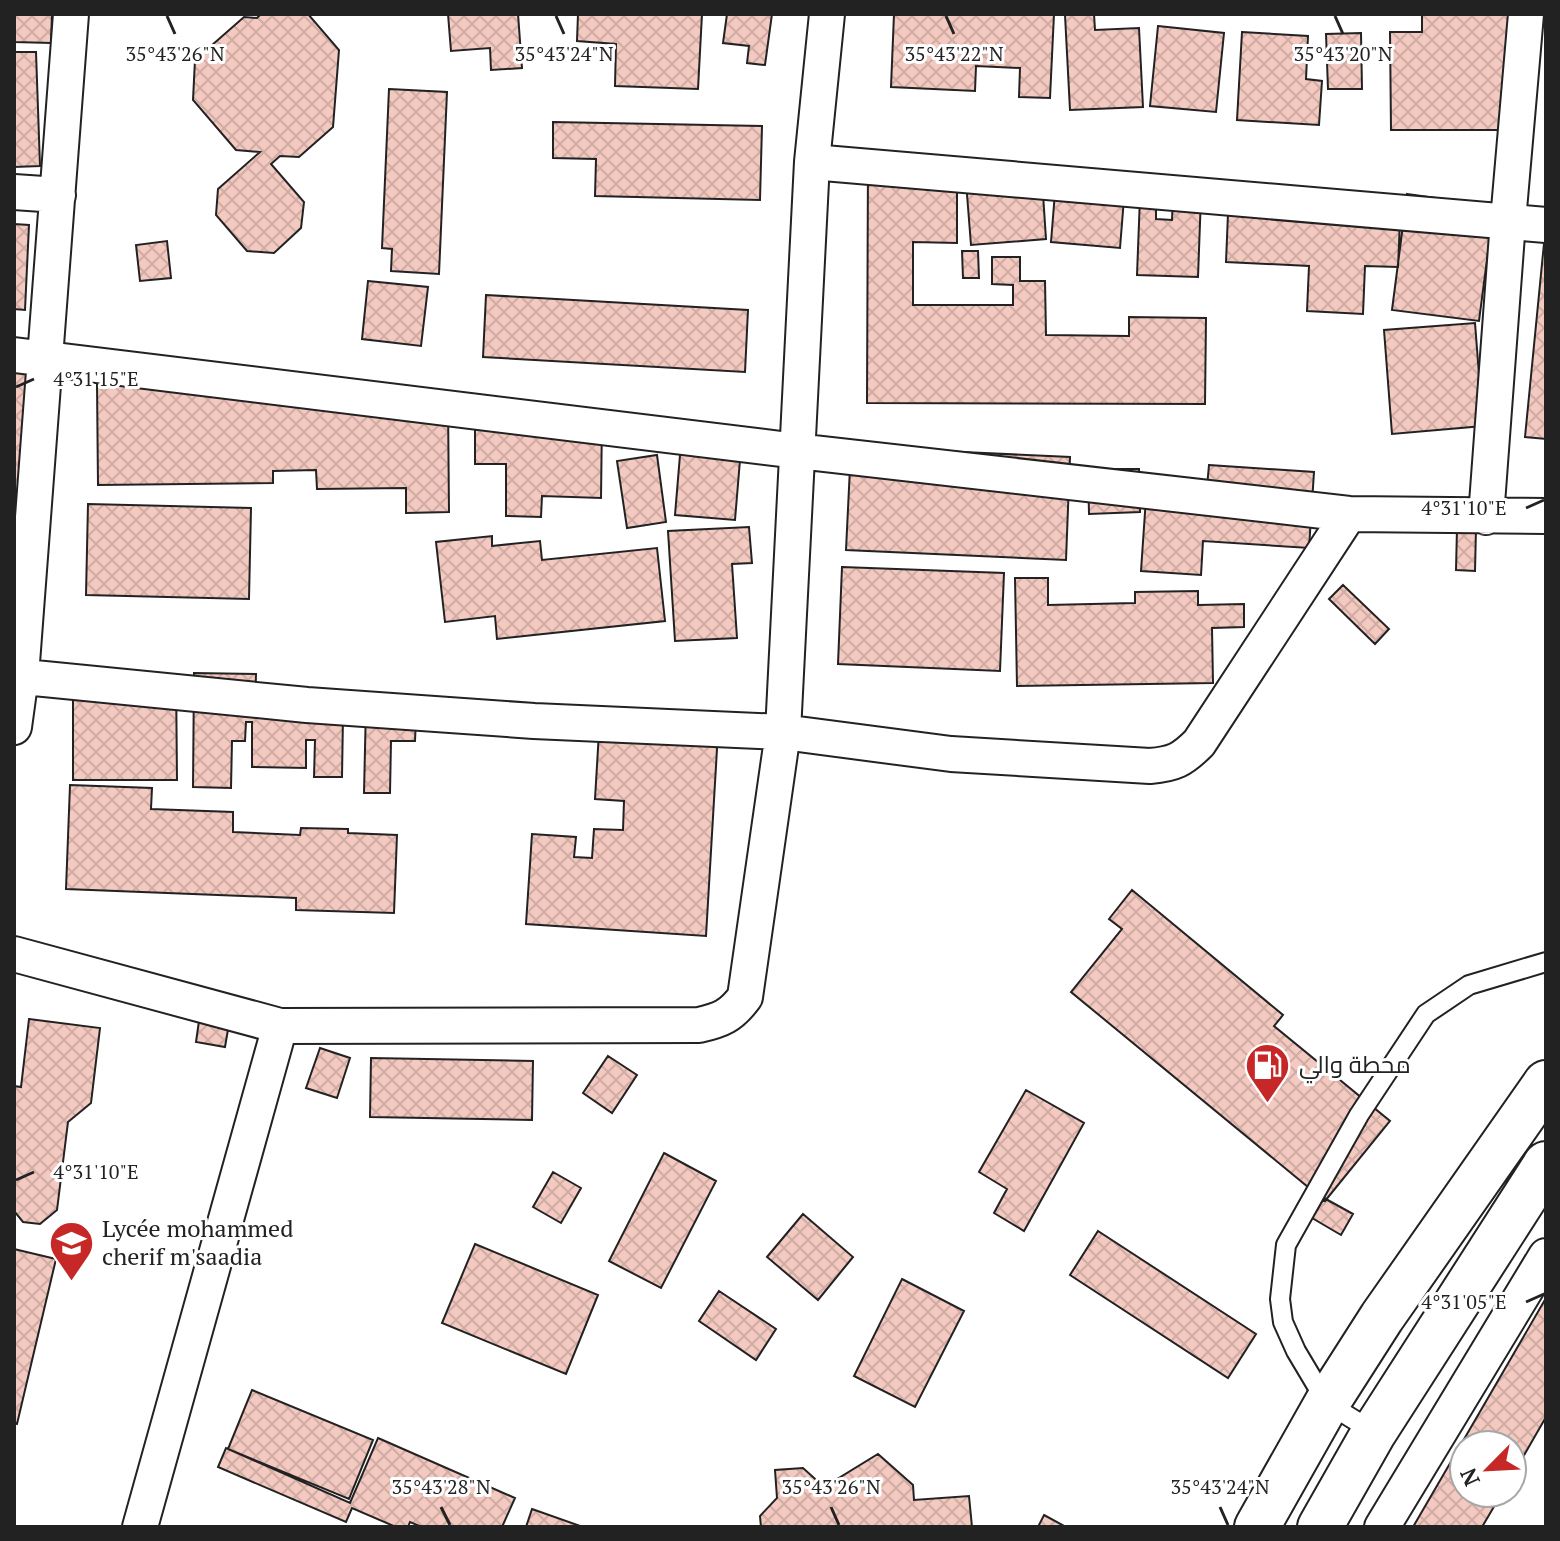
<svg xmlns="http://www.w3.org/2000/svg" width="1560" height="1541" viewBox="0 0 1560 1541" font-family="'PT Serif',Cairo,serif">
<style>
.building{fill:url(#building-cross-hatch);stroke:#222;stroke-width:2}
.lines{fill:none;stroke-linecap:round;stroke-linejoin:round}
.lane-casing{stroke:#222;stroke-width:22}
.street-casing{stroke:#222;stroke-width:38}
.primary-casing{stroke:#222;stroke-width:48}
.lane{stroke:#fff;stroke-width:18}
.street{stroke:#fff;stroke-width:34}
.primary{stroke:#fff;stroke-width:44}
.ticks{fill:none;stroke:#222;stroke-width:3}
.labels{text-anchor:middle;stroke-width:6;stroke-linejoin:round;paint-order:stroke}
.poi-label{font-size:24px;fill:#222;stroke:#fff;text-anchor:start}
.ticks-label{font-size:20px;text-anchor:middle;fill:#222;stroke:#fff;stroke-width:6;stroke-linejoin:round;paint-order:stroke}
</style>
<defs>
<pattern id="building-cross-hatch" width="8" height="8" patternUnits="userSpaceOnUse" patternTransform="scale(2)"><rect width="8" height="8" fill="#f3c9c0"/><path d="M0 0l8 8M0 8l8-8" fill="none" stroke="#d0aca5"/></pattern>
</defs>
<rect width="100%" height="100%" fill="#fff"/>
<!-- building -->
<path class="building" d="M 14,14 L 52,14 L 51,43 L 14,42 Z
M 261,14 L 308,14 L 339,50 L 333,127 L 299,157 L 280,156 L 271,164 L 304,202 L 301,228 L 274,253 L 247,251 L 216,215 L 218,189 L 260,152 L 236,150 L 193,100 L 195,60 L 244,17 L 257,18 Z
M 448,14 L 518,14 L 522,68 L 491,70 L 490,48 L 451,51 Z
M 578,14 L 702,14 L 698,89 L 615,86 L 616,44 L 577,41 Z
M 727,14 L 772,14 L 765,65 L 747,63 L 749,46 L 723,43 Z
M 894,14 L 1054,14 L 1050,98 L 1019,97 L 1020,68 L 976,66 L 975,91 L 891,87 Z
M 1094,14 L 1095,30 L 1139,28 L 1143,107 L 1070,110 L 1065,15 Z
M 1422,14 L 1512,14 L 1513,130 L 1391,130 L 1390,32 L 1422,32 Z
M 1158,26 L 1224,33 L 1216,112 L 1150,106 Z
M 1242,32 L 1308,36 L 1306,79 L 1322,81 L 1319,125 L 1237,120 Z
M 1361,33 L 1362,89 L 1328,89 L 1326,34 Z
M 14,52 L 36,52 L 40,166 L 14,167 Z
M 389,89 L 447,92 L 439,274 L 391,271 L 392,249 L 382,248 Z
M 553,122 L 762,126 L 760,200 L 595,196 L 596,159 L 553,158 Z
M 868,161 L 957,161 L 957,243 L 913,242 L 913,305 L 1013,305 L 1013,285 L 992,284 L 992,257 L 1020,257 L 1020,281 L 1045,281 L 1046,335 L 1129,336 L 1129,317 L 1206,318 L 1205,404 L 867,403 Z
M 1041,164 L 1046,239 L 971,245 L 965,169 Z
M 1056,180 L 1125,186 L 1120,248 L 1051,242 Z
M 1229,189 L 1401,198 L 1398,267 L 1365,266 L 1363,314 L 1307,311 L 1309,266 L 1226,262 Z
M 1407,194 L 1494,206 L 1479,321 L 1392,310 Z
M 1173,195 L 1201,196 L 1198,277 L 1137,275 L 1140,197 L 1156,197 L 1156,219 L 1172,220 Z
M 1546,223 L 1546,439 L 1525,437 Z
M 14,224 L 29,225 L 25,310 L 14,309 Z
M 167,241 L 171,278 L 140,281 L 136,245 Z
M 962,251 L 978,251 L 979,278 L 963,278 Z
M 368,281 L 428,287 L 421,346 L 362,339 Z
M 486,295 L 748,310 L 745,372 L 483,357 Z
M 1475,323 L 1483,426 L 1392,434 L 1384,330 Z
M 14,368 L 28,369 L 14,554 Z
M 224,383 L 448,402 L 449,512 L 406,513 L 406,488 L 317,489 L 316,470 L 273,471 L 273,483 L 98,485 L 97,384 Z
M 475,416 L 602,419 L 601,498 L 542,496 L 541,517 L 506,516 L 506,464 L 475,464 Z
M 682,431 L 742,436 L 735,520 L 675,515 Z
M 851,447 L 1070,457 L 1066,560 L 846,550 Z
M 657,455 L 666,522 L 627,528 L 617,461 Z
M 1209,465 L 1314,472 L 1309,548 L 1203,541 L 1201,575 L 1141,571 L 1147,483 L 1207,487 Z
M 1088,469 L 1139,469 L 1140,512 L 1089,514 Z
M 88,504 L 251,508 L 249,599 L 86,595 Z
M 749,527 L 752,563 L 732,564 L 737,638 L 675,641 L 668,531 Z
M 1457,528 L 1476,529 L 1475,571 L 1456,570 Z
M 492,536 L 492,546 L 540,541 L 542,560 L 657,548 L 665,621 L 497,639 L 495,616 L 445,622 L 436,542 Z
M 842,567 L 1004,573 L 1000,671 L 838,664 Z
M 1015,578 L 1048,578 L 1048,605 L 1135,603 L 1135,592 L 1198,591 L 1198,605 L 1244,604 L 1244,627 L 1212,628 L 1213,683 L 1017,686 Z
M 1343,585 L 1389,629 L 1375,644 L 1329,599 Z
M 194,673 L 256,674 L 255,711 L 343,717 L 342,777 L 314,777 L 315,740 L 306,740 L 306,768 L 252,767 L 252,722 L 246,722 L 245,741 L 232,741 L 231,788 L 193,787 Z
M 176,674 L 177,780 L 73,780 L 73,675 Z
M 366,705 L 416,718 L 415,741 L 391,741 L 390,793 L 364,793 Z
M 600,715 L 719,715 L 706,936 L 526,924 L 532,834 L 576,837 L 574,857 L 592,858 L 594,829 L 623,830 L 624,801 L 595,799 Z
M 70,785 L 152,788 L 151,809 L 233,812 L 233,832 L 300,835 L 301,828 L 348,829 L 348,833 L 397,835 L 394,913 L 296,910 L 296,898 L 66,889 Z
M 1132,890 L 1283,1015 L 1274,1026 L 1390,1121 L 1325,1201 L 1071,992 L 1122,929 L 1109,919 Z
M 201,1007 L 231,1012 L 225,1047 L 196,1042 Z
M 29,1019 L 100,1028 L 91,1103 L 68,1122 L 57,1210 L 40,1224 L 23,1222 L 14,1211 L 14,1086 L 21,1087 Z
M 320,1048 L 350,1058 L 337,1098 L 306,1088 Z
M 608,1056 L 637,1075 L 612,1113 L 583,1093 Z
M 371,1058 L 533,1061 L 532,1120 L 370,1117 Z
M 1026,1090 L 1084,1123 L 1024,1231 L 994,1213 L 1007,1189 L 979,1172 Z
M 664,1153 L 716,1181 L 661,1288 L 609,1261 Z
M 553,1172 L 581,1188 L 561,1223 L 533,1207 Z
M 1324,1198 L 1353,1214 L 1341,1235 L 1312,1218 Z
M 803,1214 L 853,1257 L 818,1300 L 767,1257 Z
M 1098,1231 L 1256,1334 L 1228,1378 L 1070,1275 Z
M 475,1244 L 598,1295 L 566,1374 L 442,1323 Z
M 14,1249 L 56,1259 L 17,1424 L 14,1423 Z
M 902,1279 L 964,1311 L 915,1407 L 854,1376 Z
M 719,1291 L 776,1329 L 756,1360 L 699,1321 Z
M 1546,1298 L 1546,1417 L 1512,1476 L 1512,1445 L 1464,1445 L 1464,1493 L 1502,1493 L 1482,1527 L 1413,1527 Z
M 252,1390 L 373,1440 L 349,1499 L 228,1449 Z
M 378,1438 L 515,1498 L 502,1527 L 422,1527 L 410,1522 L 408,1527 L 396,1527 L 352,1508 L 346,1522 L 218,1467 L 226,1448 L 350,1503 Z
M 878,1454 L 913,1485 L 914,1500 L 969,1496 L 972,1527 L 761,1527 L 760,1516 L 777,1498 L 775,1470 L 803,1468 L 824,1487 Z
M 532,1509 L 583,1527 L 526,1527 Z
M 1044,1515 L 1066,1527 L 1038,1527 Z"/>
<g class="lines">
<defs>
<path id="lane" d="M 1374,1432 L 1327,1403 L 1296,1351 L 1283,1322 L 1280,1299 L 1286,1245 L 1359,1115 L 1426,1014 L 1469,985 L 1546,962"/>
<path id="street" d="M 812,162 L 1546,225
M 14,192 L 58,195
M 14,355 L 797,451 L 1349,514 L 1546,516
M 1486,517 L 1508,221 L 1526,14
M 14,676 L 307,705 L 534,721 L 783,732 L 951,754 L 1150,766 C 1174,764 1182,760 1199,743 L 1349,514
M 14,727 L 21,676 L 71,14
M 14,954 L 280,1026 L 699,1025 C 721,1020 731,1016 745,997 L 783,732 L 812,162 L 827,14
M 140,1527 L 280,1026
M 1382,1527 L 1546,1256"/>
<path id="primary" d="M 1257,1527 L 1327,1403 L 1382,1317 L 1546,1083
M 1320,1527 L 1374,1432 L 1546,1164"/>
</defs>
<!-- lane casing -->
<use href="#lane" class="lane-casing"/>
<!-- street casing -->
<use href="#street" class="street-casing"/>
<!-- primary casing -->
<use href="#primary" class="primary-casing"/>
<!-- lane -->
<use href="#lane" class="lane"/>
<!-- street -->
<use href="#street" class="street"/>
<!-- primary -->
<use href="#primary" class="primary"/>
</g>
<!-- ticks -->
<path class="ticks" d="M 167,16 L 175,34M 556,16 L 564,34M 946,16 L 954,34M 1335,16 L 1343,34M 16,387 L 34,379M 1526,508 L 1544,500M 16,1180 L 34,1172M 1526,1302 L 1544,1294M 441,1507 L 450,1525M 831,1507 L 839,1525M 1220,1507 L 1228,1525"/>
<!-- icons -->
<defs>
<symbol id="fuel-pin" viewBox="-11 -11 22 30"><path d="M0 17L-7.5 6A9.5 9.5 0 1 1 7.5 6Z" fill="#c62828" stroke="#fff"/><path d="M-5.5-6h7V0h2V4h1.3V-2.5L3-4.5l.8-.8L6-3V5H2.5V1h-1V6h-7ZM-4.2-4.7v3.2H.2V-4.7Z" fill="#fff"/></symbol>
<symbol id="school-pin" viewBox="-11 -11 22 30"><path d="M0 17L-7.5 6A9.5 9.5 0 1 1 7.5 6Z" fill="#c62828" stroke="#fff"/><path d="M0-5L7-2L0 1L-7-2ZM-4 1L0 2.5L4 1V4Q0 6-4 4Z" fill="#fff"/></symbol>
</defs>
<g fill-rule="evenodd">
<use href="#fuel-pin" x="1242" y="1040" width="51" height="69"/>
<use href="#school-pin" x="46" y="1218" width="51" height="69"/>
</g>
<g class="labels">
<!-- poi labels -->
<g class="poi-label">
<text x="1299" y="1073">محطة والي</text>
<text x="102" y="1237">Lycée mohammed<tspan x="102" dy="28">cherif m'saadia</tspan></text>
</g>
</g>
<g class="ticks-label">
<text x="175" y="61">35°43'26"N</text>
<text x="564" y="61">35°43'24"N</text>
<text x="954" y="61">35°43'22"N</text>
<text x="1343" y="61">35°43'20"N</text>
<text x="96" y="386">4°31'15"E</text>
<text x="1464" y="515">4°31'10"E</text>
<text x="96" y="1179">4°31'10"E</text>
<text x="1464" y="1309">4°31'05"E</text>
<text x="441" y="1494">35°43'28"N</text>
<text x="831" y="1494">35°43'26"N</text>
<text x="1220" y="1494">35°43'24"N</text>
</g>
<!-- border -->
<rect width="1560" height="1541" fill="none" stroke="#222222" stroke-width="32"/>
<!-- north arrow -->
<g transform="translate(1488 1469) rotate(246)"><circle r="38" fill="#ffffff" stroke="#a7a7a7" stroke-width="2"/>
<path d="M0-6L14 30L0 20L-14 30Z" fill="#c62828"/>
<text y="-12" font-size="22" font-weight="bold" text-anchor="middle" fill="#222222">N</text>
</g>
</svg>
